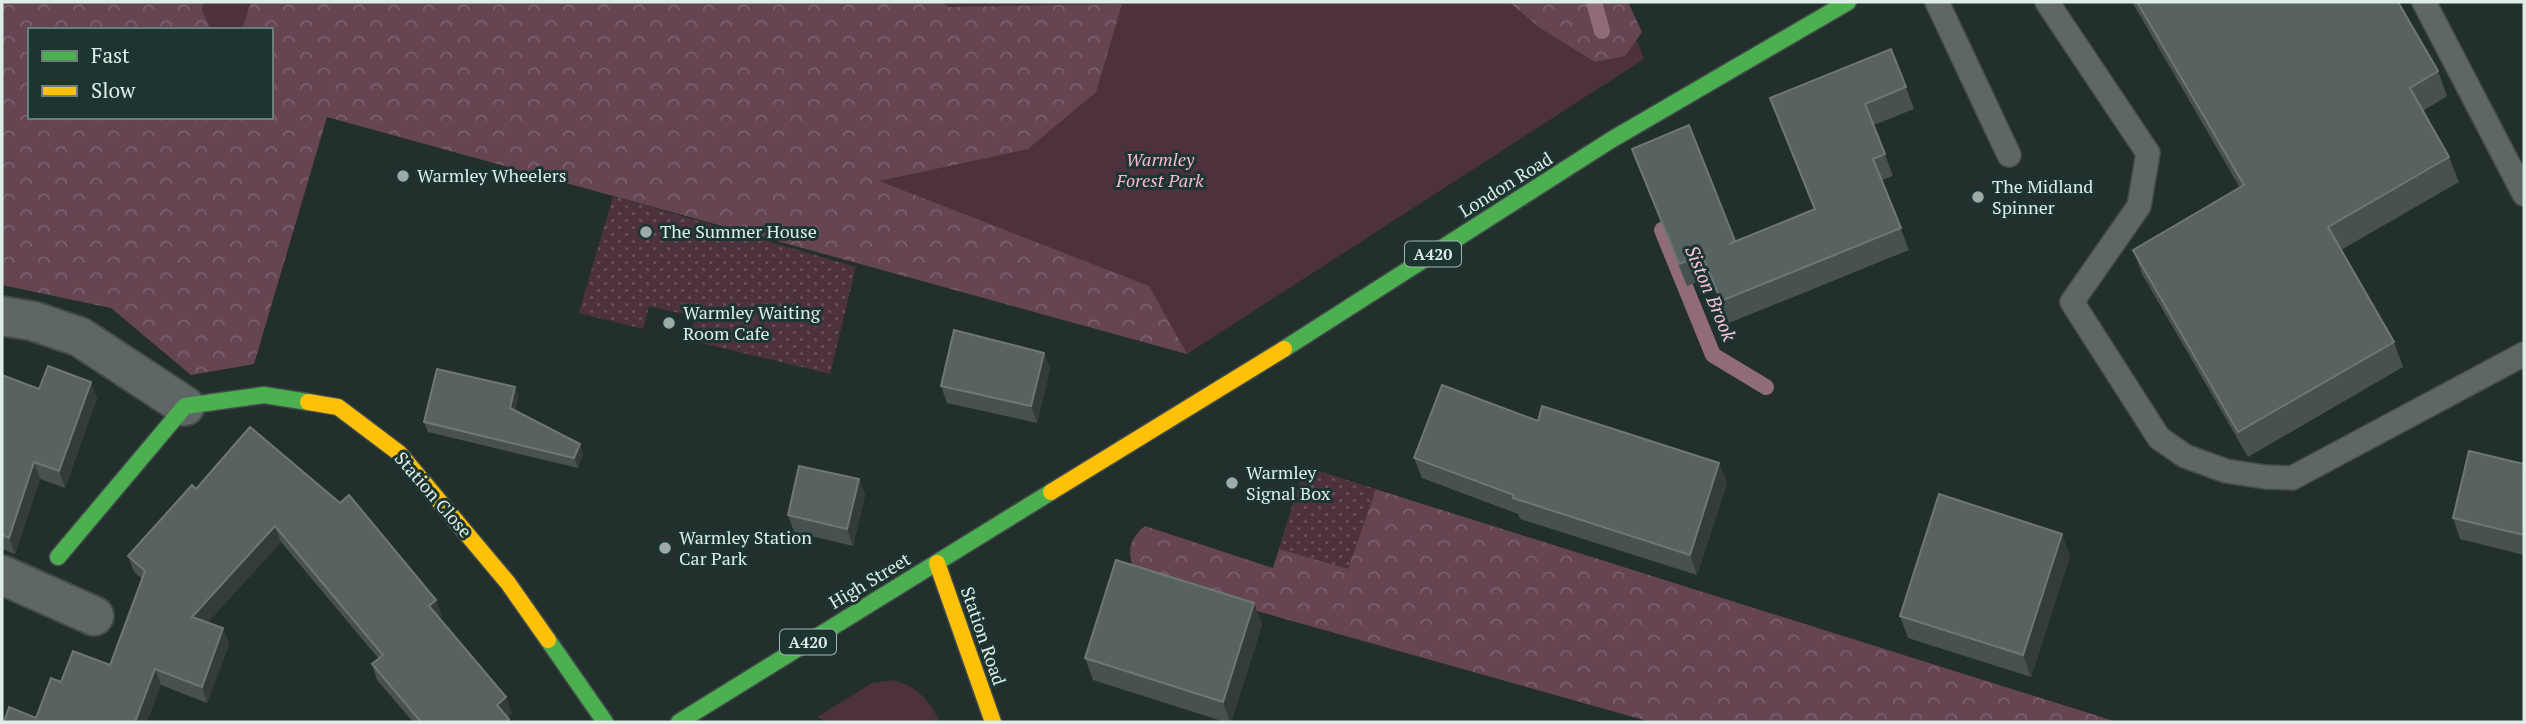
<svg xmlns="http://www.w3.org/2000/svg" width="2526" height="724" viewBox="0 0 2526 724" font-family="'PT Serif',serif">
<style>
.green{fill:#4d323d;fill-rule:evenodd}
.forest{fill:url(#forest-crowns)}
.garden{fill:url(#garden-dots)}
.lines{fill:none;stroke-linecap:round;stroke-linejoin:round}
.stream{stroke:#906b7a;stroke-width:16}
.lane-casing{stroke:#424d4b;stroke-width:26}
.street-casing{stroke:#424d4b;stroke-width:42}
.fast-casing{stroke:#424d4b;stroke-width:19}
.slow-casing{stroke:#424d4b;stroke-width:19}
.lane{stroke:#5e6765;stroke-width:23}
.street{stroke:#5e6765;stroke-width:38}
.fast{stroke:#4caf50;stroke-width:16}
.slow{stroke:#ffc107;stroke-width:16}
.wall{fill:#475250}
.shaded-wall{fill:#323d3a}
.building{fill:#586260;stroke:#6d7876;stroke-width:2}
.poi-dot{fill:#9daaa7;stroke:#1d3530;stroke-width:2.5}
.labels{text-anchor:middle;stroke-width:6;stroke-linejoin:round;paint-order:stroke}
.shield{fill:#1d3530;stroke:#a5b6b2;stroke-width:2}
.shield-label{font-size:16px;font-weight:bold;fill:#dfede9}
.park-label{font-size:18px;font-style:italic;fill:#fcb7d3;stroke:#1d3530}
.poi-label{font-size:18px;fill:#dfede9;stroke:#1d3530;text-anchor:start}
.street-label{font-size:18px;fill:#dfede9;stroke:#1d3530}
.water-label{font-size:19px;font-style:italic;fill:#fcc4da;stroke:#1d3530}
</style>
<defs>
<pattern id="forest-crowns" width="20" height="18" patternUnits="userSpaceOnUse" patternTransform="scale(1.75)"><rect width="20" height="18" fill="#664553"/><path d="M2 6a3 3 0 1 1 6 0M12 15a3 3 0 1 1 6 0" fill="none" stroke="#7b606c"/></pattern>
<pattern id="garden-dots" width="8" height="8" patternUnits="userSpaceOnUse" patternTransform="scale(1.75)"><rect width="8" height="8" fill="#4d323d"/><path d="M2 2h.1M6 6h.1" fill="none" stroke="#665059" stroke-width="1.8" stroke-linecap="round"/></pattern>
</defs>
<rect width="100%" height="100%" fill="#232f2c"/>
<!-- green -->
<path class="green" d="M 2,2 L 1621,2 L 1644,59 L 1187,354 L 592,185 L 327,117 L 2,157 ZM 30,30 L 271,30 L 271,117 L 30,117 Z
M 893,680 C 917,686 929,700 940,722 L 827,722 L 817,717 L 872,683 Z"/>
<!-- forest -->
<path class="forest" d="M 2,2 L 204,2 L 202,11 L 211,30 L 30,30 L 30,117 L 271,117 L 271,30 L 242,30 L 251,2 L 941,2 L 948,7 L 1122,4 L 1096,92 L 1028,149 L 879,181 L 1149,286 L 1187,354 L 327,117 L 254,364 L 191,375 L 111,308 L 2,285 Z
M 1509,2 L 1628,2 L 1642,32 L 1625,56 L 1595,62 L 1540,28 Z
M 1305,467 L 2117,722 L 1651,722 L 1136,577 C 1128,554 1126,542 1145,526 L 1273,568 Z"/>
<!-- garden -->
<path class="garden" d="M 613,196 L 856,267 L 830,374 L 689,340 L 695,317 L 649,306 L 643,329 L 579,313 Z
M 1305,467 L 1376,489 L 1348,569 L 1279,549 Z"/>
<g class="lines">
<!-- stream -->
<path class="stream" d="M 1594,2 L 1602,31
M 1662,230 L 1713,355 L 1766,387"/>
<defs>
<path id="lane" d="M 1937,2 L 2009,155
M 2047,2 L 2148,153 L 2139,206 L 2072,302 L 2159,438 L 2185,456 L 2226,471 L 2265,477 L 2292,478 L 2524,354
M 2424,2 L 2524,194"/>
<path id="street" d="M 2,316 L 33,321 L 80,337 L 185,406
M 2,575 L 94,616"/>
<path id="fast" d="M 1284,349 L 1611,140 L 1848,2
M 58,557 L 185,406 L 264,395 L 308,402
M 548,640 L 605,722
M 679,722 L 1051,492"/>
<path id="slow" d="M 308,402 L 338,407 L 399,453 L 508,583 L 548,640
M 1051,492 L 1284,349
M 937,563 L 993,722"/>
</defs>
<!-- lane casing -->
<use href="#lane" class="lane-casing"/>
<!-- street casing -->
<use href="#street" class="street-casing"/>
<!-- fast casing -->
<use href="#fast" class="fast-casing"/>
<!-- slow casing -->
<use href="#slow" class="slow-casing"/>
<!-- lane -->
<use href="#lane" class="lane"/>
<!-- street -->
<use href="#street" class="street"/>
<!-- fast -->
<use href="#fast" class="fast"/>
<!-- slow -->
<use href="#slow" class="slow"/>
</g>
<!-- wall -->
<path class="wall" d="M 2132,2 L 2398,2 L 2438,71 L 2447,96 L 2423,111 L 2449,157 L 2459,182 L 2341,250 L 2394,342 L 2403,367 L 2248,457 L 2142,274 L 2133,250 L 2240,188 Z
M 1906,87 L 1914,109 L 1874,125 L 1893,176 L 1882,180 L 1909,250 L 1729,323 L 1710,277 L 1687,286 L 1632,149 L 1735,241 L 1814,210 L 1770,98 Z
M 1044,353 L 1050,369 L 1037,423 L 947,403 L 941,386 Z
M 2,375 L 39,389 L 97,398 L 65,488 L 40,479 L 15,554 L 2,549 Z
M 515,387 L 518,397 L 515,411 L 580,444 L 583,454 L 578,468 L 428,432 L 424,422 Z
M 1538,421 L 1719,463 L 1727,483 L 1697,575 L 1520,519 L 1518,514 L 1422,478 L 1414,458 Z
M 2524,464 L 2524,555 L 2460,539 L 2453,518 Z
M 859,479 L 865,495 L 853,546 L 794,532 L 788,515 Z
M 196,489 L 436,600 L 442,616 L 439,618 L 512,713 L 507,717 L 510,722 L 413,722 L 377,680 L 372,664 L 378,658 L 281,542 L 207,623 L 223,628 L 229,645 L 207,703 L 161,685 L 36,718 L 61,682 L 110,665 L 142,579 L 134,572 L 128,556 Z
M 2070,556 L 2031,677 L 1908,638 L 1900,616 Z
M 1254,603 L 1262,625 L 1231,722 L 1225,722 L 1093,680 L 1085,658 Z"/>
<!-- shaded-wall -->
<path class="shaded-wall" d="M 1044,353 L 1050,369 L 1037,423 L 1031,406 Z
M 91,382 L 97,398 L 65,488 L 59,471 Z
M 515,387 L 518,397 L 513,417 L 510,408 Z
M 580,444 L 583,454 L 578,468 L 574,458 Z
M 34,462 L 40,479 L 15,554 L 9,538 Z
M 1719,463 L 1727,483 L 1697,575 L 1690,555 Z
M 859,479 L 865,495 L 853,546 L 847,529 Z
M 275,526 L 281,542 L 198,633 L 192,617 Z
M 2062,534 L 2070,556 L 2031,677 L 2023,655 Z
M 436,600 L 442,616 L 434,622 L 429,606 Z
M 1254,603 L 1262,625 L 1231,722 L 1230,722 L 1223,702 Z
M 223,628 L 229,645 L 207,703 L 202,687 Z
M 155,669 L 161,685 L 147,722 L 135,722 Z
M 506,697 L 512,713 L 503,721 L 497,705 Z"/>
<!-- building -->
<path class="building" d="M 2137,2 L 2398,2 L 2438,71 L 2410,88 L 2449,157 L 2328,227 L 2394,342 L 2238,432 L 2133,250 L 2244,185 Z
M 1891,49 L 1906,87 L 1865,104 L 1885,154 L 1873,159 L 1901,228 L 1721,301 L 1702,255 L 1679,264 L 1632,149 L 1689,125 L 1735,241 L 1729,244 L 1815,209 L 1770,98 Z
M 954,330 L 1044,353 L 1031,406 L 941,386 Z
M 48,366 L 91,382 L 59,471 L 34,462 L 9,538 L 2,535 L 2,375 L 39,389 Z
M 437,369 L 515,387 L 510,408 L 580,444 L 574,458 L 424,422 Z
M 1442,385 L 1538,421 L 1542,406 L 1719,463 L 1690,555 L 1513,498 L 1514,495 L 1414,458 Z
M 250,427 L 340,503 L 349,495 L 436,600 L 429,606 L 506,697 L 497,705 L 509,719 L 505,722 L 421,722 L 372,664 L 383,655 L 275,526 L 192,617 L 223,628 L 202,687 L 155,669 L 135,722 L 4,722 L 9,707 L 36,718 L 51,678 L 61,682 L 73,651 L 110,665 L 145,571 L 128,556 L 192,485 L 196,489 Z
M 2469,451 L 2524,464 L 2524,535 L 2453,518 Z
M 799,466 L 859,479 L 847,529 L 788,515 Z
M 1939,494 L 2062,534 L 2023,655 L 1900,616 Z
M 1116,560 L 1254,603 L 1223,702 L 1085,658 Z"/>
<!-- markers -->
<g class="poi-dot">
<circle cx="403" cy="176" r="7"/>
<circle cx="1978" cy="197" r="7"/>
<circle cx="646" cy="232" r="7"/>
<circle cx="669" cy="323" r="7"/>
<circle cx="1232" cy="483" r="7"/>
<circle cx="665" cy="548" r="7"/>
</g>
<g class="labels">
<!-- shield labels -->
<g class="shield">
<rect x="1405" y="241.5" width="56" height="25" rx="5"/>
<rect x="780" y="629.5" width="56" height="25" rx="5"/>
</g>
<g class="shield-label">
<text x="1433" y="260">A420</text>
<text x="808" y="648">A420</text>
</g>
<!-- park labels -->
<g class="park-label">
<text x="1160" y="166">Warmley<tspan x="1160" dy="21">Forest Park</tspan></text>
</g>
<!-- poi labels -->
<g class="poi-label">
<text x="417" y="182">Warmley Wheelers</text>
<text x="1992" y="193">The Midland<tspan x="1992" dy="21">Spinner</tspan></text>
<text x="660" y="238">The Summer House</text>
<text x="683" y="319">Warmley Waiting<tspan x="683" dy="21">Room Cafe</tspan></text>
<text x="1246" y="479">Warmley<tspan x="1246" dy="21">Signal Box</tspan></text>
<text x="679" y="544">Warmley Station<tspan x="679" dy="21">Car Park</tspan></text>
</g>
<!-- street labels -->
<g class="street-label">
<text transform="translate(1506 185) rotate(-32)" y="6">London Road</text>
<text transform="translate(433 495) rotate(49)" y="6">Station Close</text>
<text transform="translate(870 581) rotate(-31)" y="6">High Street</text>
<text transform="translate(983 636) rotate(71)" y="6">Station Road</text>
</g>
<!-- water labels -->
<g class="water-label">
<text transform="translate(1711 293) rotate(67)" y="7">Siston Brook</text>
</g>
</g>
<!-- border -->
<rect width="2526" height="724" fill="none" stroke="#dfede9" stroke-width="7"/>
<!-- legend -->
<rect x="28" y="28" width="245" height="91" fill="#1d3530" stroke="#6b7f7a" stroke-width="2"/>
<rect x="42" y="51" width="35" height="10" fill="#4caf50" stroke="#6b7f7a" stroke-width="2"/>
<text x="91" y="63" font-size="21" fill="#dfede9">Fast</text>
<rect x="42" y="86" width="35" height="10" fill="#ffc107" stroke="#6b7f7a" stroke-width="2"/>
<text x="91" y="98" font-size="21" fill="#dfede9">Slow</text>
</svg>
